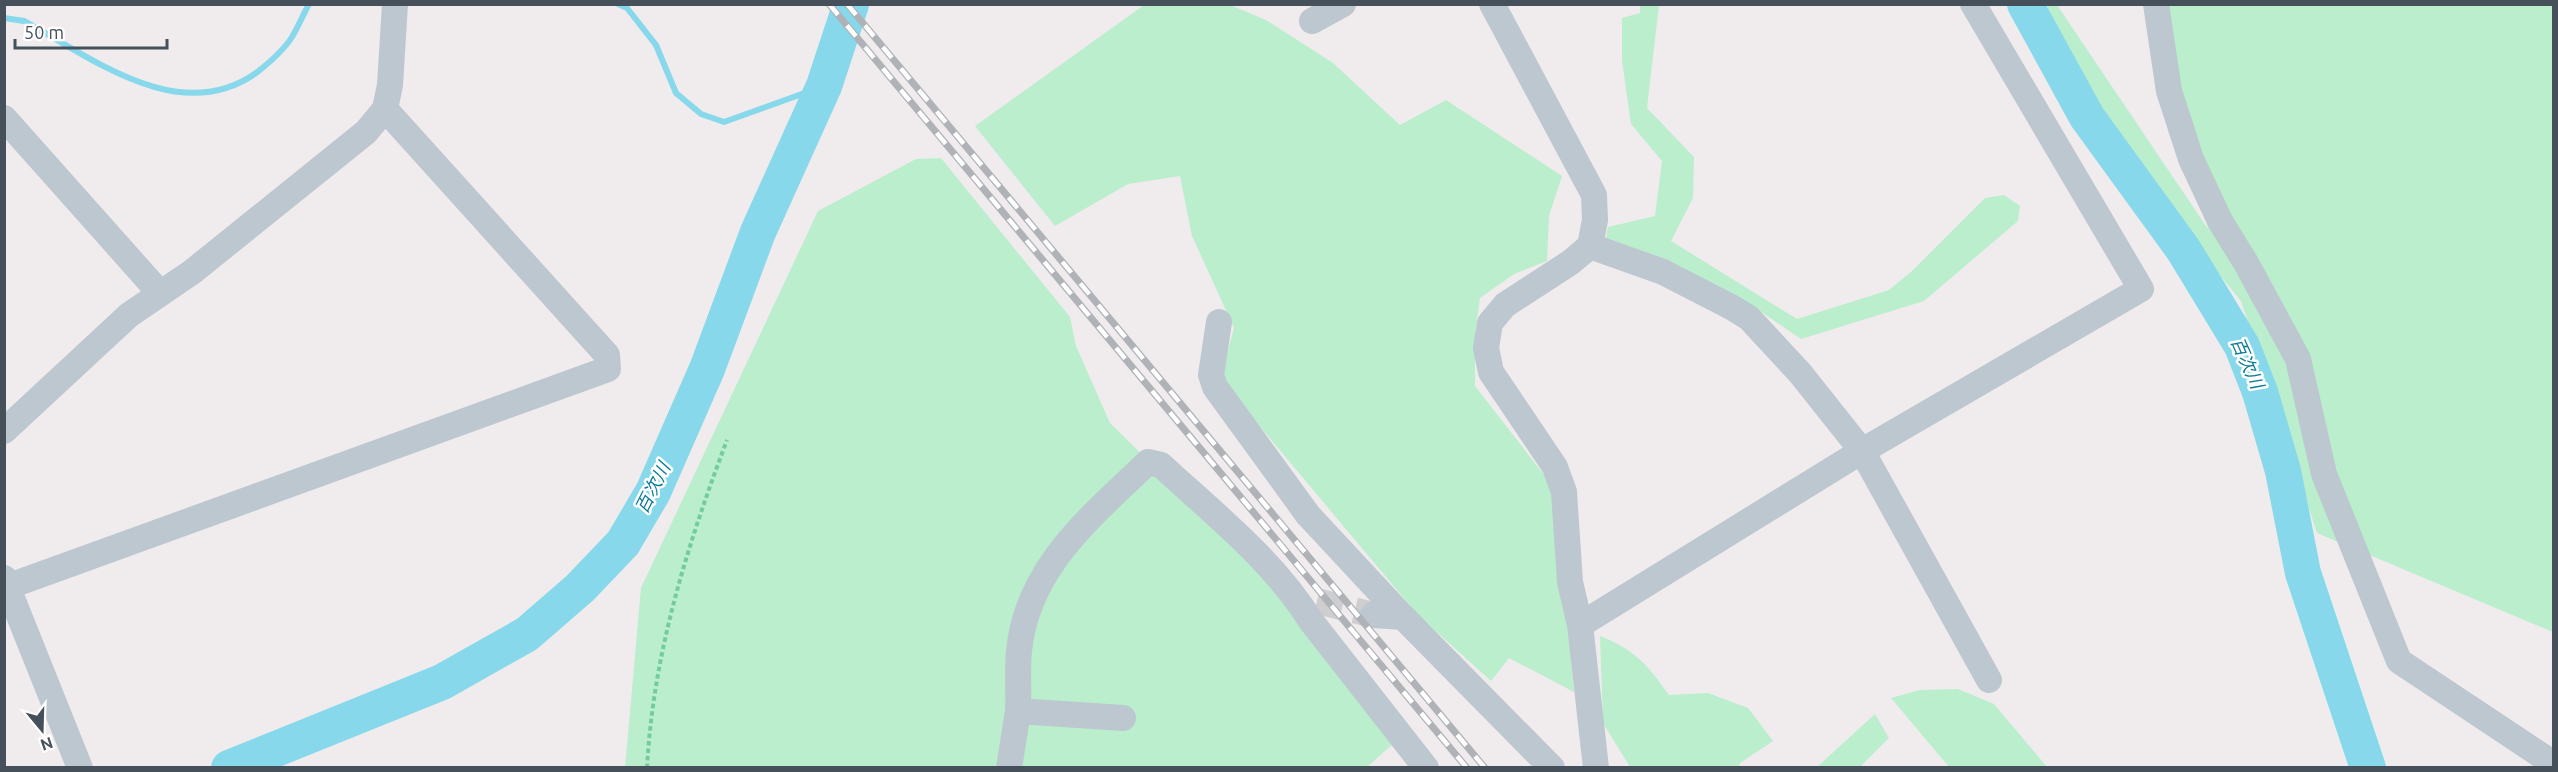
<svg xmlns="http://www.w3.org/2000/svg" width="2558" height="772" viewBox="0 0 2558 772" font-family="Ubuntu,'Noto Sans JP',sans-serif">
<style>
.green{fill:#baeecd}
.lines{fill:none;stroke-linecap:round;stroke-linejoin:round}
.stream{stroke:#87d8eb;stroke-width:6}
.river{stroke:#87d8eb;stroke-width:36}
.minor-tunnel{stroke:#cecdd0;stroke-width:26;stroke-dasharray:26 13;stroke-linecap:butt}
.path{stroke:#72cc9f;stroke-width:4;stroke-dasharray:4.5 3;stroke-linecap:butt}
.minor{stroke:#bdc7cf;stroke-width:26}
.rail-casing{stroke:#afb2b7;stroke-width:7}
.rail{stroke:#fff;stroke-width:4.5;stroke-dasharray:14;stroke-linecap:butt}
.labels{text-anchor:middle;stroke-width:5;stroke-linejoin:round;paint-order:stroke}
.water-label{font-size:18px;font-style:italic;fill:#0c7c97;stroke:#fff}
</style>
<rect width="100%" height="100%" fill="#f0eced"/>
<!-- green -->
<path class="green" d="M 1144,5 L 1230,5 L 1266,20 L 1333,63 L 1400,125 L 1446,100 L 1562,176 L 1549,216 L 1547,261 L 1514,274 L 1480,298 L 1475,335 L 1475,386 L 1549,481 L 1555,496 L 1574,692 L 1509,658 L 1491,681 L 1417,614 L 1232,393 L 1222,373 L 1234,328 L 1192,236 L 1180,176 L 1128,184 L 1055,226 L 975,126 Z
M 1640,5 L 1659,5 L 1647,108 L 1694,157 L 1693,198 L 1671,241 L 1797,319 L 1889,290 L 1912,271 L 1985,198 L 2004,195 L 2020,206 L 2018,221 L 1924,301 L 1801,339 L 1763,313 L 1677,267 L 1605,244 L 1608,227 L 1655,216 L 1662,161 L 1631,124 L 1622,61 L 1622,18 L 1640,13 Z
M 2047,5 L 2057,5 L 2208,229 L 2177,87 L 2164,5 L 2553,5 L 2553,632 L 2317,533 L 2241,301 L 2158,200 L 2058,51 Z
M 941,158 L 1070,317 L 1076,346 L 1110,423 L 1283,593 L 1395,742 L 1366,768 L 625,768 L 641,588 L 818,211 L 916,159 Z
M 1600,636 C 1634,649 1648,665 1669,695 L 1708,693 L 1748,708 L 1773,741 L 1740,763 L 1739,767 L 1630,767 L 1603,723 Z
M 1958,689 L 1994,704 L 2047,767 L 1949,767 L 1891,698 L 1920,690 Z
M 1875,714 L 1889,738 L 1860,767 L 1817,767 Z"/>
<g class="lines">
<!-- stream -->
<path class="stream" d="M 618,4 L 627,8 L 656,45 L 676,93 L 701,114 L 724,122 L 824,86
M 4,18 L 24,21 C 92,58 180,127 256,73 C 269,63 283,51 292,37 C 298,27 303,15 309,4"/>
<!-- river -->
<path class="river" d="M 2025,4 L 2087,117 L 2183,249 L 2242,346 L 2260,392 L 2283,471 L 2303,573 L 2368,768
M 229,768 L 442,682 L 527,634 L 580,588 L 623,543 L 653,492 L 707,369 L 758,232 L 824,86 L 851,4"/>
<!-- minor-tunnel -->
<path class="minor-tunnel" d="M 1317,601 L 1373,615"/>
<!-- path -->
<path class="path" d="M 647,768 C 653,654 687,546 727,440"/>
<!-- minor -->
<path class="minor" d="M 1492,4 L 1594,195 L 1595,220 L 1590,246 L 1571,262 L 1505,305 L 1490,323 L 1486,348 L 1491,372 L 1555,467 L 1564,492 L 1570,582 L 1580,625 L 1596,768
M 2156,4 L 2169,91 L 2191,159 L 2220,221 L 2246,263 L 2298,359 L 2324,474 L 2399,661 L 2554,764
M 1312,21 L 1343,4
M 4,118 L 159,292
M 1590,246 L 1663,272 L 1733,308 L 1749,318 L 1800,373 L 1862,451 L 1989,680
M 1219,322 L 1211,375 L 1215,387 L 1308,515 L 1403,617
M 4,431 L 129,315 L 192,272 L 366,132 L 385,109 L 390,85 L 395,4
M 4,578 L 80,768
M 4,588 L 608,369 L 607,355 L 385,109
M 1373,615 L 1403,617 L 1552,768
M 1580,625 L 1862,451 L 2141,289 L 1973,4
M 1018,711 C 1019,691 1017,670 1019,651 C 1027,567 1092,516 1148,462 L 1161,465 C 1214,514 1272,559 1311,621 L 1426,768
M 1009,768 L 1018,711 L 1123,718"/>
<defs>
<path id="rail" d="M 829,4 L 1467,768
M 847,4 L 1485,768"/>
</defs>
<!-- rail casing -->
<use href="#rail" class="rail-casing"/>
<!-- rail -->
<use href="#rail" class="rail"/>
</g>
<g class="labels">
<!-- water labels -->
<g class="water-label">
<text transform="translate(2247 363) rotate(66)" y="6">百次川</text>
<text transform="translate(653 488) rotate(-63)" y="6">百次川</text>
</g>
</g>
<!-- border -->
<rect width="2558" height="772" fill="none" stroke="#45505a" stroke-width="12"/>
<!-- north arrow -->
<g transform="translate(42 730) rotate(161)" stroke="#ffffff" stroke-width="4.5" paint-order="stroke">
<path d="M0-4.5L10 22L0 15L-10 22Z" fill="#45505a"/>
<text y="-9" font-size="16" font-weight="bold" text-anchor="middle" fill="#45505a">N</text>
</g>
<!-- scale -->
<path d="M15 39v9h152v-9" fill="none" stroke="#45505a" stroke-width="3"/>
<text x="24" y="39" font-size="18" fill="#45505a" stroke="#ffffff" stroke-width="4.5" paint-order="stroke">50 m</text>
</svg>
